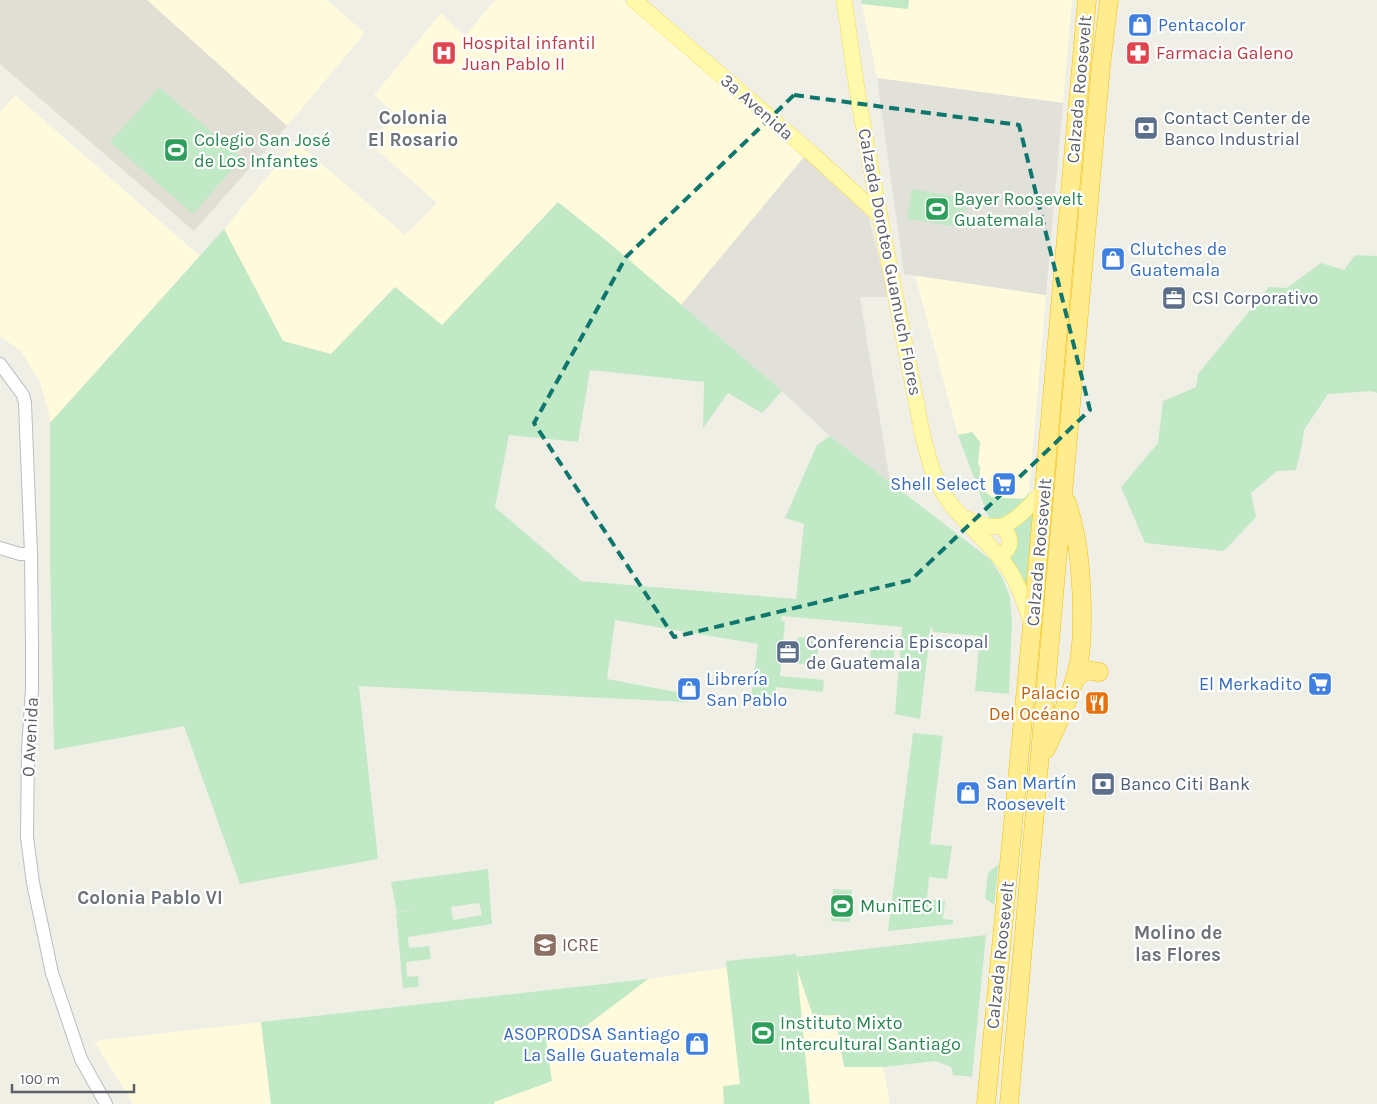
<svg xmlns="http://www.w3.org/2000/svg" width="1377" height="1104" viewBox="0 0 1377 1104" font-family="Karla,sans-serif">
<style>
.commercial{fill:#fffadc}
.industrial{fill:#e1e1da}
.education{fill:#e1ded4}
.green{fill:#c1e9c5;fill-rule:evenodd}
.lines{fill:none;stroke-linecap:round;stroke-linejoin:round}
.minor-casing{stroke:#babdc2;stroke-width:14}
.major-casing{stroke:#fada55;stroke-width:16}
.highway-casing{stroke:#f6bf00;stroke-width:19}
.minor{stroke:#fff;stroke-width:12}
.major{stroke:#fff9ac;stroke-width:15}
.highway{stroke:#ffec8e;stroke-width:18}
.marked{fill:none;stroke:#0f766e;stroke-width:4;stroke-dasharray:10 6;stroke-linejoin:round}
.labels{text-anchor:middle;stroke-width:4.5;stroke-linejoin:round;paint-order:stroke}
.shop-label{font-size:18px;fill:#366cbe;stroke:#fff;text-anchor:start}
.health-label{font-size:18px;fill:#be3a42;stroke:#fff;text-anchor:start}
.street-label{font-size:18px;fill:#5d6167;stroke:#fff}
.service-label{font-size:18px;fill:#4e5e75;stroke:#fff;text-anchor:start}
.leisure-label{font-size:18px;fill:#27864d;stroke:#fff;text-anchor:start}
.food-label{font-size:18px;fill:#c56008;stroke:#fff;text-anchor:end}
.education-label{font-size:18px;fill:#785e54;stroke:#fff;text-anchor:start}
.neighbourhood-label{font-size:19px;font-weight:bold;fill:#6e7379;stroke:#fff}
</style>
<rect width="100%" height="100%" fill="#f0efe6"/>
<!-- commercial -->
<path class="commercial" d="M 147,0 L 327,0 L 365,33 L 287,126 Z
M 495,0 L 623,0 L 737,89 L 809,151 L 681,305 L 608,242 L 558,202 L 442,325 L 395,287 L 331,354 L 283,341 L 224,229 L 296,142 L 405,235 L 437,203 L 369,143 L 395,114 L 374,95 L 441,13 L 465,36 Z
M 909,0 L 1072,0 L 1063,103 L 877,78 L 862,4 L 908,9 Z
M 15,95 L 200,256 L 50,423 L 49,413 L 39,380 L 21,351 L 0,336 L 0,112 Z
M 915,275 L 1046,295 L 1029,491 L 1026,497 L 1022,499 L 992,498 L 979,487 L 980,467 L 978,464 L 980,442 L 972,433 L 958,435 Z
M 794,958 L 835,1015 L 844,1066 L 883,1067 L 890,1104 L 494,1104 L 494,1102 L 552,1081 L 545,1039 L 586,1026 L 648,979 Z
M 261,1022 L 271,1104 L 133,1104 L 94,1041 Z"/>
<!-- industrial -->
<path class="industrial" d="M 877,78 L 1063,103 L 1046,295 L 904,274 Z
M 809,151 L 869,218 L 889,297 L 860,297 L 890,482 L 830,436 L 782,391 L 681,305 Z"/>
<!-- education -->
<path class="education" d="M 0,0 L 147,0 L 287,126 L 194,231 L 0,64 Z"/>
<!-- green -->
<path class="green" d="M 861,0 L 909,0 L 908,9 L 862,4 Z
M 159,87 L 242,158 L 193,214 L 110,142 Z
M 912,189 L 968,199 L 961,227 L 907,219 Z
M 558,202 L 608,242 L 782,391 L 762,413 L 728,393 L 703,428 L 704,382 L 590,370 L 578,442 L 509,435 L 495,507 L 581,581 L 796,599 L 804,524 L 785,518 L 817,445 L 830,436 L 991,560 L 1003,579 L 1010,597 L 1012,622 L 1009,694 L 975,691 L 980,636 L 933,632 L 931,625 L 920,719 L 895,714 L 902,627 L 782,616 L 781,621 L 785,621 L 780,676 L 824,680 L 823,692 L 776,687 L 776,693 L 778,694 L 777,702 L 751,696 L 758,644 L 615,620 L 607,679 L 687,694 L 686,702 L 359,686 L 378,859 L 240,884 L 184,726 L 54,750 L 50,559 L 50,423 L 224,229 L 283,341 L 331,354 L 395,287 L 442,325 Z
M 1355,255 L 1377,256 L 1377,393 L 1372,391 L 1328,394 L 1304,430 L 1302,445 L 1296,470 L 1277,471 L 1251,493 L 1256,517 L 1224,551 L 1145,543 L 1121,487 L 1158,443 L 1163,401 L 1196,387 L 1198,374 L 1269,287 L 1287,288 L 1321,263 L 1344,270 Z
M 972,432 L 980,442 L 978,464 L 980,467 L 979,487 L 992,497 L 1022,499 L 1026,497 L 1029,491 L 1027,500 L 1008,516 L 990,521 L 958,435 Z
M 1036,501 L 1026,598 L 1007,557 L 1011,530 Z
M 798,637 L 819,639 L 816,666 L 796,663 Z
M 872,640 L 895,643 L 893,663 L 884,662 L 884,659 L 870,658 Z
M 913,733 L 943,736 L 930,844 L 952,846 L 947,879 L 929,877 L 927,899 L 945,901 L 943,919 L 953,920 L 953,924 L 888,931 Z
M 999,864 L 994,905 L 985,898 L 988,873 Z
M 488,869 L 492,924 L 408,937 L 409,948 L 429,946 L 431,959 L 406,962 L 407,977 L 418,976 L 419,987 L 403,988 L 396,913 L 412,909 L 397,912 L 391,882 ZM 479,903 L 482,915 L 453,920 L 451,907 Z
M 833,889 L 852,890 L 850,922 L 831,921 Z
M 986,935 L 972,1077 L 953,1075 L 951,1067 L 936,1061 L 883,1067 L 844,1067 L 835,1015 L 813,1016 L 797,969 L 810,1104 L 724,1104 L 723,1086 L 740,1084 L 726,961 L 796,954 L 796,957 Z
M 648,979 L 586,1026 L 546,1039 L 552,1081 L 494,1102 L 494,1104 L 271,1104 L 261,1022 Z"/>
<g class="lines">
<defs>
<path id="minor" d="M 0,364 L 23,395 L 25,403 L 31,554 L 32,647 L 32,689 L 28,750 L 27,837 L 33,883 L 52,973 L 81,1059 L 106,1104
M 0,548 L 20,554 L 31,554"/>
<path id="major" d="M 634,0 L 810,152 L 879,215
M 844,0 C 850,37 854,75 861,113 C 880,221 902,329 923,437 C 928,455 932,474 942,491 C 958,518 983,536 1002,560 C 1017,578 1024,600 1031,622
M 968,519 C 1006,539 1018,516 1044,491
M 999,557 C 1013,548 1013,538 1002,527"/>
<path id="highway" d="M 1075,679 L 1086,670 L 1099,672
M 1046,749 C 1056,727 1069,701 1075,678 C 1082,656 1082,632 1082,609 C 1081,571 1079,540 1067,503
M 986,1104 L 1032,626 L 1087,0
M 1009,1104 L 1101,65 L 1109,0"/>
</defs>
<!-- minor casing -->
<use href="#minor" class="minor-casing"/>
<!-- major casing -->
<use href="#major" class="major-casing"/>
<!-- highway casing -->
<use href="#highway" class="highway-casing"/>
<!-- minor -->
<use href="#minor" class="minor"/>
<!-- major -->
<use href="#major" class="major"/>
<!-- highway -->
<use href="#highway" class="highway"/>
</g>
<!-- marked area -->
<path class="marked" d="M 794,95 L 1019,125 L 1090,410 L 911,580 L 674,637 L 534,423 L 626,257 Z"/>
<!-- icons -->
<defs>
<symbol id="shop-square" viewBox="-11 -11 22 22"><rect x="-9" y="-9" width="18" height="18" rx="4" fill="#3f7fe0" stroke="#fff"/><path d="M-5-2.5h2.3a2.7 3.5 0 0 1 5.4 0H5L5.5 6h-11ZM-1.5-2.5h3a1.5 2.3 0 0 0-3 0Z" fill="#fff"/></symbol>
<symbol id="hospital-square" viewBox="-11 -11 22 22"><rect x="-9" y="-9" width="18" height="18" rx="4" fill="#e0444e" stroke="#fff"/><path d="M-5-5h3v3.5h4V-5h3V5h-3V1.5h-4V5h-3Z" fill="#fff"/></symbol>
<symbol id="pharmacy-square" viewBox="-11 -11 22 22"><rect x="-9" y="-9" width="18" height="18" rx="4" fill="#e0444e" stroke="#fff"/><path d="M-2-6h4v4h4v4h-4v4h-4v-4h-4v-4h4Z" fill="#fff"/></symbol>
<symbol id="bank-square" viewBox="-11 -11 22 22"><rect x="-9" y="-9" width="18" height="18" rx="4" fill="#5c6f8a" stroke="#fff"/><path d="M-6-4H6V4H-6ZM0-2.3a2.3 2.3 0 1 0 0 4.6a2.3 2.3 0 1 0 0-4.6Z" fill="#fff"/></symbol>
<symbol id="stadium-square" viewBox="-11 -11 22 22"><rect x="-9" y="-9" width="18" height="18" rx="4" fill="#2e9e5b" stroke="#fff"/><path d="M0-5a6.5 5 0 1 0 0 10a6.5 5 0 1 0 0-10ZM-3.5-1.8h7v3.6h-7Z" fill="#fff"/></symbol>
<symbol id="office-square" viewBox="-11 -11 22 22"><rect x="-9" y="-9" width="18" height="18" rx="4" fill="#5c6f8a" stroke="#fff"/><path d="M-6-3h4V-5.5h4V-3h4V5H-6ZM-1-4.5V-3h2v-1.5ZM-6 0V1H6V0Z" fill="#fff"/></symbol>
<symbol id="supermarket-square" viewBox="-11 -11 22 22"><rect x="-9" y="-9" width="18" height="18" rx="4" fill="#3f7fe0" stroke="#fff"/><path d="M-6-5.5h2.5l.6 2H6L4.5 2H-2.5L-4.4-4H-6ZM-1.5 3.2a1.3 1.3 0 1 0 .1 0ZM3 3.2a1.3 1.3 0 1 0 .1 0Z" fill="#fff"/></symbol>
<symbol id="restaurant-square" viewBox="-11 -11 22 22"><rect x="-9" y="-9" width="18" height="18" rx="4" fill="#e8710a" stroke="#fff"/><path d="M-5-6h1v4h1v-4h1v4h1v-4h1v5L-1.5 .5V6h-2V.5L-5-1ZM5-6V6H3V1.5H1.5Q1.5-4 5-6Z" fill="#fff"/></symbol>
<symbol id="school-square" viewBox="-11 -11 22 22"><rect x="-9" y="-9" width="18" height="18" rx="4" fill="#8d6e63" stroke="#fff"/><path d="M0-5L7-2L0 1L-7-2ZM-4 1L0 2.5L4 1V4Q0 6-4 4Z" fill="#fff"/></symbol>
</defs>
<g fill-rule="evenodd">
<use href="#shop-square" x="1126" y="11" width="28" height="28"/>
<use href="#hospital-square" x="430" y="39" width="28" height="28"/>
<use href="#pharmacy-square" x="1124" y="39" width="28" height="28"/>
<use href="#bank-square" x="1132" y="114" width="28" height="28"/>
<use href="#stadium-square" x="162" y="136" width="28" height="28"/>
<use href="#stadium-square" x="923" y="195" width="28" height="28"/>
<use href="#shop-square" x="1099" y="245" width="28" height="28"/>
<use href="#office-square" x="1160" y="284" width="28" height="28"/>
<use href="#supermarket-square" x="990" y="470" width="28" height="28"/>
<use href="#office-square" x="774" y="638" width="28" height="28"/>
<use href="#supermarket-square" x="1306" y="670" width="28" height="28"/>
<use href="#shop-square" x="675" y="675" width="28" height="28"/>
<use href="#restaurant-square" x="1083" y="689" width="28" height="28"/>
<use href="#bank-square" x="1089" y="770" width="28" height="28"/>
<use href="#shop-square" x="954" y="779" width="28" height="28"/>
<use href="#stadium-square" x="828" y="892" width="28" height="28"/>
<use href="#school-square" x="531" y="931" width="28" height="28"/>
<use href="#stadium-square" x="749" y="1019" width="28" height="28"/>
<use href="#shop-square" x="683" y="1030" width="28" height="28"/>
</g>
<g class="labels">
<!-- shop labels -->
<g class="shop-label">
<text x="1158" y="31">Pentacolor</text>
<text x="1130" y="255">Clutches de<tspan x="1130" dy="21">Guatemala</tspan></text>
<text x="986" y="490" text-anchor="end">Shell Select</text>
<text x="706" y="685">Librería<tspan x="706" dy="21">San Pablo</tspan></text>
<text x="1302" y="690" text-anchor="end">El Merkadito</text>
<text x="986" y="789">San Martín<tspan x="986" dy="21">Roosevelt</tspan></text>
<text x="680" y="1040" text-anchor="end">ASOPRODSA Santiago<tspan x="680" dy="21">La Salle Guatemala</tspan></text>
</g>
<!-- health labels -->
<g class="health-label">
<text x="462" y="49">Hospital infantil<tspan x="462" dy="21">Juan Pablo II</tspan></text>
<text x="1156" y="59">Farmacia Galeno</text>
</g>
<!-- street labels -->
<g class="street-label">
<text transform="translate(1079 89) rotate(-85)" y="6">Calzada Roosevelt</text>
<text transform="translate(757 107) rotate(41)" y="6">3a Avenida</text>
<text transform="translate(890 262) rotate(79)" y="6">Calzada Doroteo Guamuch Flores</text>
<text transform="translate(1039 552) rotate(-85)" y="6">Calzada Roosevelt</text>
<text transform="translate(30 737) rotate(-87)" y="6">0 Avenida</text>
<text transform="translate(1000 955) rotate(-84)" y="6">Calzada Roosevelt</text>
</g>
<!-- service labels -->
<g class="service-label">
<text x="1164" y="124">Contact Center de<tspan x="1164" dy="21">Banco Industrial</tspan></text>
<text x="1192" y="304">CSI Corporativo</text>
<text x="806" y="648">Conferencia Episcopal<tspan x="806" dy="21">de Guatemala</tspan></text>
<text x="1120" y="790">Banco Citi Bank</text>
</g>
<!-- leisure labels -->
<g class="leisure-label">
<text x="194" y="146">Colegio San José<tspan x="194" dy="21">de Los Infantes</tspan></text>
<text x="954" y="205">Bayer Roosevelt<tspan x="954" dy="21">Guatemala</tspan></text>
<text x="860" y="912">MuniTEC I</text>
<text x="780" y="1029">Instituto Mixto<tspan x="780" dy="21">Intercultural Santiago</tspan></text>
</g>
<!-- food labels -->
<g class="food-label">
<text x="1080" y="699">Palacio<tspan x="1080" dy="21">Del Océano</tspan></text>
</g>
<!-- education labels -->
<g class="education-label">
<text x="562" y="951">ICRE</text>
</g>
<!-- neighbourhood labels -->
<g class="neighbourhood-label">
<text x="413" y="124">Colonia<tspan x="413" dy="22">El Rosario</tspan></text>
<text x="150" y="904">Colonia Pablo VI</text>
<text x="1178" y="939">Molino de<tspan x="1178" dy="22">las Flores</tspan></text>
</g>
</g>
<!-- scale -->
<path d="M12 1084v8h122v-8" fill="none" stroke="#5d6167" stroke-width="2.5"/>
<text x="20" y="1084" font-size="15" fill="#5d6167" stroke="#ffffff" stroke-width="4" paint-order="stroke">100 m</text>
</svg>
